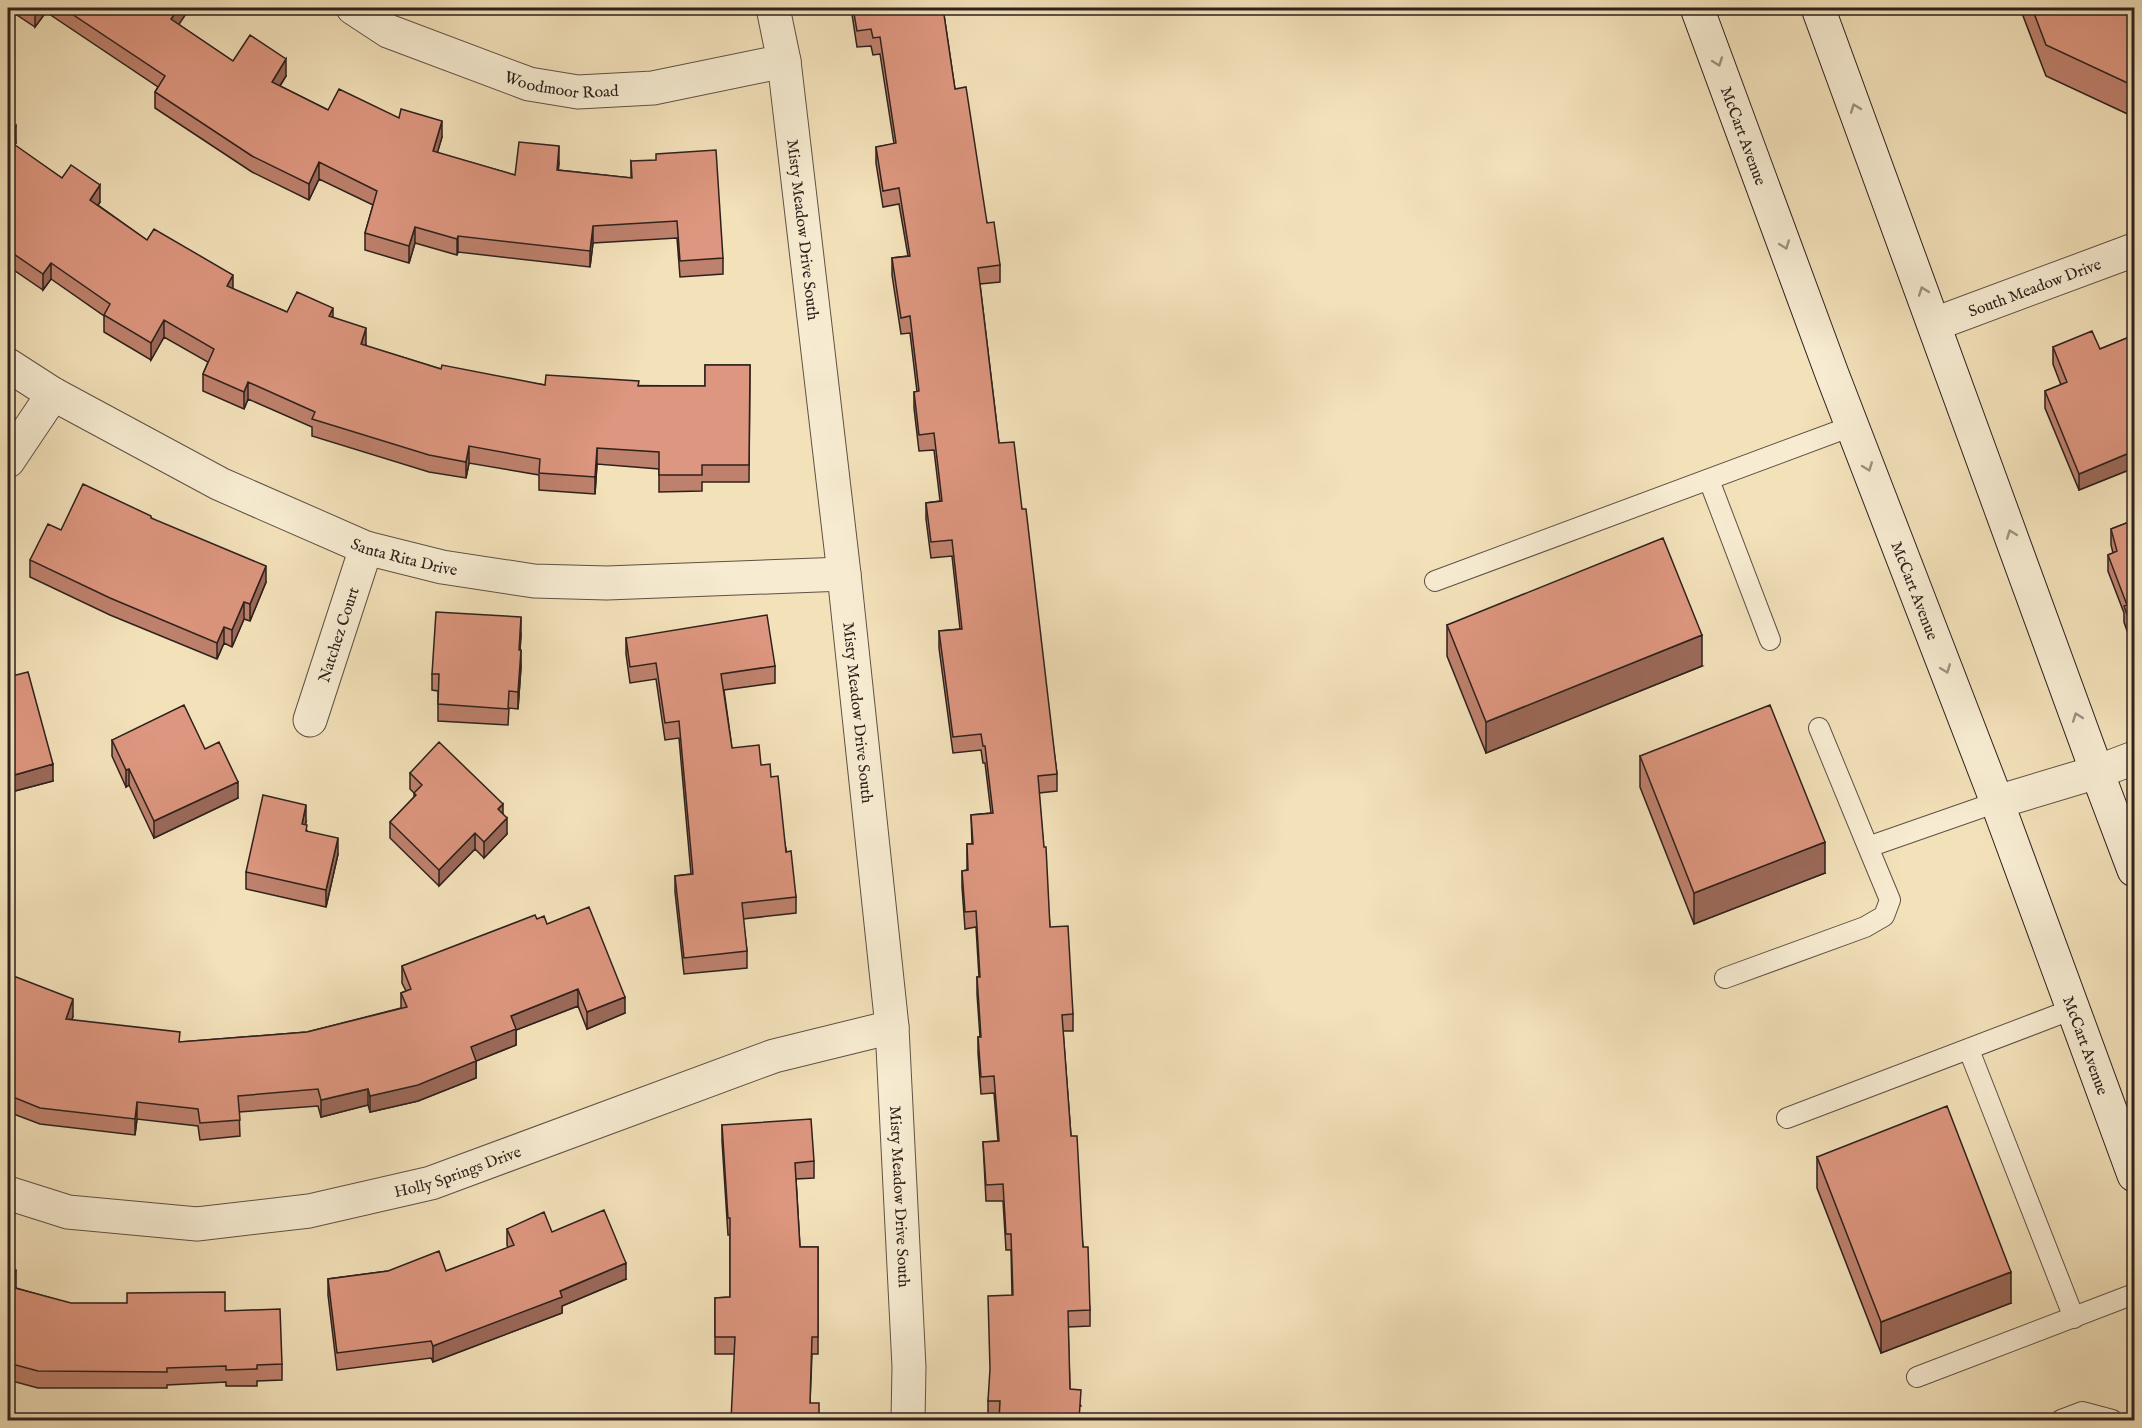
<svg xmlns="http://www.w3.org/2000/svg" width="2142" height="1428" viewBox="0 0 2142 1428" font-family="'IM FELL English',serif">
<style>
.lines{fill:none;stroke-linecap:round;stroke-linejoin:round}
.service-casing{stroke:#5f5144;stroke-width:22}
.minor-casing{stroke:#5f5144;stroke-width:35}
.secondary-casing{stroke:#2e211c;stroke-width:35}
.service{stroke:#f7ecd2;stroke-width:20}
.minor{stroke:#f7ecd2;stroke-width:33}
.secondary{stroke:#f7ecd2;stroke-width:33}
.wall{fill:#be816d;stroke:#2e211c;stroke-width:1.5}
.shaded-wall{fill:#9b6959;stroke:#2e211c;stroke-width:1.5}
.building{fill:#dd967f;stroke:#2e211c;stroke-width:1.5}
.oneway{stroke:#9d9180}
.labels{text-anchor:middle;stroke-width:4.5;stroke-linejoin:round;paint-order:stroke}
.street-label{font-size:16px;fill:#2e211c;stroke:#f7ecd2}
</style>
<rect width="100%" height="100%" fill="#f3e1ba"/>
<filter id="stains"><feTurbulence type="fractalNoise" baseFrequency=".00333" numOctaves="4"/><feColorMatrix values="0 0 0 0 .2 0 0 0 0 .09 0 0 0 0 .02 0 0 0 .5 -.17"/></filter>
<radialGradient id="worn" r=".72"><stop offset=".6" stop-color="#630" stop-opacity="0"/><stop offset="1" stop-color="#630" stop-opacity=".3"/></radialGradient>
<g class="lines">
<defs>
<path id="service" d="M 1709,480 L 1770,640
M 1435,581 L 1852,426
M 1819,728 L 1868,847
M 1725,978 L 1865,927 L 1884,916 L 1890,900 L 1868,847 L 1997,802
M 1969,1050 L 2074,1318
M 1787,1118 L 2073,1009
M 1917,1377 L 2134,1294
M 2061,1420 L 2082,1412 L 2112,1420"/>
<g id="minor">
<path id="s1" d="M 353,8 L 388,31 L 529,84 L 578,92 L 653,88 L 784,61"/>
<path id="s2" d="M 773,8 L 784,61 L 844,574 L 892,1027 L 909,1367 L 908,1420"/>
<path id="s3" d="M 1935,324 L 2134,250"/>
<path id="s4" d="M 8,365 L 53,394 L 220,484 L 366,548 L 442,567 L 534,581 L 607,583 L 844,574"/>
<path d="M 8,461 L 53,394"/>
<path id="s5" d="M 310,720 L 366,548"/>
<path d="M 1997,802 L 2097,772 L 2134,758"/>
<path id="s6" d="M 8,1193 L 68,1212 L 197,1224 L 309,1211 L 431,1183 L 774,1056 L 892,1027"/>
</g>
<g id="secondary">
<path id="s7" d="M 1697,8 L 1832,374 L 1997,802 L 2134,1175"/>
<path d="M 1818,8 L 2097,772 L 2134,870"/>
</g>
</defs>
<!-- service casing -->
<use href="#service" class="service-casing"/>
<!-- minor casing -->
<use href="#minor" class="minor-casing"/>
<!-- secondary casing -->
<use href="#secondary" class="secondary-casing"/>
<!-- service -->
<use href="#service" class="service"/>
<!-- minor -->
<use href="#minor" class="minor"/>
<!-- secondary -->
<use href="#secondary" class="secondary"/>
</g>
<!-- wall -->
<path class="wall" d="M 8,8 L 190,8 L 178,24 L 233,61 L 286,76 L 280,86 L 328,110 L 399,118 L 442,137 L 437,153 L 515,175 L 559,163 L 558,170 L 631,178 L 631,161 L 723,258 L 723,274 L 680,277 L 677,238 L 593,243 L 590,267 L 458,252 L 457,255 L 415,243 L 409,263 L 365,250 L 365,233 L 373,205 L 319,179 L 309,200 L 252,172 L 155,108 L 155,92 L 158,87 L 46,12 L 35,27 L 8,9 Z
M 851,8 L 943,8 L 955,89 L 987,223 L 1000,265 L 1000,282 L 980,284 L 999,443 L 1022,509 L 1057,774 L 1057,791 L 1039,793 L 1050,927 L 1073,1014 L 1073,1031 L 1063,1031 L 1071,1136 L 1090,1310 L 1090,1326 L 1068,1327 L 1070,1389 L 1081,1406 L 999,1418 L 988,1418 L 988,1401 L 1012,1295 L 1011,1250 L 1006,1250 L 1003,1201 L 986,1201 L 983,1142 L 998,1141 L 994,1093 L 981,1094 L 978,1053 L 978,1037 L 980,1037 L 977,994 L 977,977 L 979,977 L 976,927 L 965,929 L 962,887 L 962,871 L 967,870 L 967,844 L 972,844 L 971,815 L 991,813 L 985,763 L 983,763 L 981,750 L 953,753 L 939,648 L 939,631 L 960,629 L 952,556 L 931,558 L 926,519 L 926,503 L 940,501 L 934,450 L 919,451 L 914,408 L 914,392 L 917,392 L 910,333 L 901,334 L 892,275 L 892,258 L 908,256 L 899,204 L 883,207 L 876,163 L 876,147 L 894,144 L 880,54 L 873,55 L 871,46 L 857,47 Z
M 2020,8 L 2134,8 L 2134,117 L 2046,76 Z
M 8,120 L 16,143 L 14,145 L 62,178 L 100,202 L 98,205 L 147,240 L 233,289 L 287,312 L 333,318 L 366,344 L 366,346 L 441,369 L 545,385 L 705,386 L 705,365 L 750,365 L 749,482 L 702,482 L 702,491 L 659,492 L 659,469 L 597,464 L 595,494 L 539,490 L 539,475 L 469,463 L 466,478 L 429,472 L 312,436 L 312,427 L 248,399 L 244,409 L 203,391 L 203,374 L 208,362 L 164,337 L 151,360 L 104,332 L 104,316 L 51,279 L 43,290 L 8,266 Z
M 2134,335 L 2134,468 L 2079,490 L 2045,408 L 2045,391 L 2061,385 L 2053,364 L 2053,347 L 2100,349 Z
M 151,518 L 266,582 L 250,621 L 244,619 L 232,647 L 224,643 L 217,659 L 110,615 L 30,577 L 30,560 L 61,530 Z
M 2134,520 L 2134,651 L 2124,622 L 2124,613 L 2108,571 L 2108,555 L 2113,553 L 2111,545 L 2111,529 Z
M 1447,625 L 1702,666 L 1486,753 L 1447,656 Z
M 521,634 L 520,650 L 521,667 L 518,709 L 509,708 L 508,725 L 438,721 L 438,691 L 432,690 L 432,674 Z
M 626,638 L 775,666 L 775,683 L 724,690 L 732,748 L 761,765 L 771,777 L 796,897 L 796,913 L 743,919 L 747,951 L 747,968 L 684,974 L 675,892 L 675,876 L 691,874 L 679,738 L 665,740 L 656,679 L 630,683 L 626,654 Z
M 8,677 L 53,781 L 11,792 L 8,781 Z
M 112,740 L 205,749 L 238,798 L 154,838 L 129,785 L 126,787 L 112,756 Z
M 1640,756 L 1825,873 L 1694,924 L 1640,787 Z
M 410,773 L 503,814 L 507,834 L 484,858 L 475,849 L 439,886 L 390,838 L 390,822 L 414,797 L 414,793 L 410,789 Z
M 306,822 L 305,825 L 307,831 L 338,854 L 326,907 L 246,889 L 246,872 Z
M 537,919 L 547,924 L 625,1013 L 587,1029 L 578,1006 L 516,1030 L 516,1045 L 476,1061 L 476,1078 L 418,1101 L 370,1112 L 368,1105 L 321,1117 L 318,1106 L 239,1112 L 240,1136 L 200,1140 L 198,1126 L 137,1119 L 135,1135 L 40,1124 L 8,1112 L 8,986 L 73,1016 L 72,1020 L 180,1042 L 307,1032 L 401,1008 L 401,993 L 406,991 L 402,983 L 402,966 Z
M 722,1125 L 814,1161 L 814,1178 L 796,1179 L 800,1247 L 818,1247 L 818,1354 L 812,1354 L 810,1403 L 819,1420 L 734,1354 L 715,1354 L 715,1298 L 730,1297 L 730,1235 L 728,1235 L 722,1141 Z
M 1817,1157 L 2011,1303 L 1881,1353 L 1817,1188 Z
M 507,1229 L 552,1232 L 626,1279 L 562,1306 L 562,1313 L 433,1362 L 431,1358 L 337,1370 L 328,1295 L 328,1279 L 388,1271 L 446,1271 L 508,1248 L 507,1245 Z
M 8,1268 L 16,1288 L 282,1364 L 282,1380 L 257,1381 L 257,1386 L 226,1386 L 226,1382 L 167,1385 L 167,1388 L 38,1388 L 8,1380 Z"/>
<!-- shaded-wall -->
<path class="shaded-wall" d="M 38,8 L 46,8 L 46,12 L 35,27 L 35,11 Z
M 179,8 L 190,8 L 171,36 L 171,19 Z
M 286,59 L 286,76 L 272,98 L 272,82 Z
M 442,121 L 442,137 L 433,168 L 433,151 Z
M 16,126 L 16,143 L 8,156 L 8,139 Z
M 559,146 L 559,163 L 557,186 L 557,170 Z
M 319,162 L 319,179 L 309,200 L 309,184 Z
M 100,185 L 100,202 L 90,216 L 90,200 Z
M 593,226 L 593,243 L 590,267 L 590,251 Z
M 415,227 L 415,243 L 409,263 L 409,246 Z
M 458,236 L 458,252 L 457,255 L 457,239 Z
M 51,263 L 51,279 L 43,290 L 43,274 Z
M 233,275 L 233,291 L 227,286 Z
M 333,308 L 333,324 L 329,316 Z
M 164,320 L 164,337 L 151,360 L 151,343 Z
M 366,328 L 366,344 L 361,361 L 361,344 Z
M 248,382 L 248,399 L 244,409 L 244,392 Z
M 469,446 L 469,463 L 466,478 L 466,462 Z
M 597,448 L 597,464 L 595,494 L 595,477 Z
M 2134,451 L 2134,468 L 2079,490 L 2079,474 Z
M 266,566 L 266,582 L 250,621 L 250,604 Z
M 244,602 L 244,619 L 232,647 L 232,630 Z
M 521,617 L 521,634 L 519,667 L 519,650 Z
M 224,627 L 224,643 L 217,659 L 217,643 Z
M 1702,635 L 1702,666 L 1486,753 L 1486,722 Z
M 521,650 L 521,667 L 518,709 L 518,692 Z
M 53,764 L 53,781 L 11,792 L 11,776 Z
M 129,769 L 129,785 L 126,787 L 126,770 Z
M 238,782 L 238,798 L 154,838 L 154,821 Z
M 503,804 L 503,820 L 498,809 Z
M 306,805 L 306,822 L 302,840 L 302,824 Z
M 507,818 L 507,834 L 484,858 L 484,842 Z
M 475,833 L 475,849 L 439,886 L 439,870 Z
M 338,838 L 338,854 L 326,907 L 326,890 Z
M 1825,842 L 1825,873 L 1694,924 L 1694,893 Z
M 578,989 L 578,1006 L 516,1030 L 516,1045 L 476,1061 L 476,1078 L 418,1101 L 370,1112 L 370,1096 L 471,1047 L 511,1016 Z
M 625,997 L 625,1013 L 587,1029 L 587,1012 Z
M 73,999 L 73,1016 L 66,1036 L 66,1019 Z
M 368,1089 L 368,1105 L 321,1117 L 321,1100 Z
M 137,1102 L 137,1119 L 135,1135 L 135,1119 Z
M 626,1263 L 626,1279 L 562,1306 L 562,1313 L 433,1362 L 433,1346 Z
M 16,1270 L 16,1287 L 11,1303 L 11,1287 Z
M 2011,1272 L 2011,1303 L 1881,1353 L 1881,1322 Z"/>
<!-- building -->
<path class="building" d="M 30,8 L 38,8 L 35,11 Z
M 63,8 L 179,8 L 171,19 L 233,61 L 250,35 L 286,59 L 272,82 L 328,110 L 339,89 L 399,118 L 401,109 L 442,121 L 433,151 L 515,175 L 519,142 L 559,146 L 557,170 L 632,178 L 631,161 L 656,160 L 656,154 L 716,150 L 723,258 L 680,261 L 677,221 L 593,226 L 590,251 L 458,236 L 457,239 L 415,227 L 409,246 L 365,233 L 377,191 L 319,162 L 309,184 L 252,156 L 155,92 L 165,76 Z
M 853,8 L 943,8 L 955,89 L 966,87 L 987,223 L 994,222 L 1000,265 L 978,268 L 999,443 L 1014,442 L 1022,509 L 1026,509 L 1057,774 L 1038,776 L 1044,847 L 1046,847 L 1050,927 L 1068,926 L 1073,1014 L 1062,1015 L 1071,1136 L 1077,1136 L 1083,1247 L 1088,1247 L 1090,1310 L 1068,1311 L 1070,1389 L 1081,1390 L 1079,1420 L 999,1420 L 1000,1401 L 988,1401 L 990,1369 L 988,1296 L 1013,1295 L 1011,1234 L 1006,1234 L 1003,1184 L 986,1185 L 983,1142 L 999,1141 L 994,1076 L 981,1077 L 978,1037 L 981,1037 L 977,977 L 980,977 L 976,911 L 965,912 L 962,871 L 968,870 L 967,844 L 973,844 L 971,815 L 993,813 L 985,746 L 983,746 L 981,734 L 953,737 L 939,631 L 962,629 L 952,540 L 931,542 L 926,503 L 942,501 L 934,433 L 919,435 L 914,392 L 919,391 L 910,316 L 901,318 L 892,258 L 910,256 L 899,188 L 883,191 L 876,147 L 896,143 L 880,37 L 873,38 L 871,29 L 857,31 Z
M 2032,8 L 2134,8 L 2134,86 L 2046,45 Z
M 8,120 L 16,126 L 8,139 Z
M 8,140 L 62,178 L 71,165 L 100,185 L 90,200 L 147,240 L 154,229 L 233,275 L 227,286 L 287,312 L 297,292 L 333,308 L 329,316 L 366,328 L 361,344 L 441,369 L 442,365 L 545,385 L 546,375 L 639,381 L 638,386 L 705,386 L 705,365 L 750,365 L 749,465 L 702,465 L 702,475 L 659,475 L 659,452 L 597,448 L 595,477 L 539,473 L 540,459 L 469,446 L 466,462 L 429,455 L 312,419 L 315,412 L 248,382 L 244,392 L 203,374 L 214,349 L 164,320 L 151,343 L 104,315 L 110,304 L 51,263 L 43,274 L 8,250 Z
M 2092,331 L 2100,349 L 2134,335 L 2134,451 L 2079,474 L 2045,391 L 2067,382 L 2053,347 Z
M 83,484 L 151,516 L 151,518 L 266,566 L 250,604 L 244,602 L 232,630 L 224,627 L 217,643 L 110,598 L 30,560 L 48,524 L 61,530 Z
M 2134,520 L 2134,634 L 2124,606 L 2127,605 L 2108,555 L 2117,551 L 2111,529 Z
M 1663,538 L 1702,635 L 1486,722 L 1447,625 Z
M 436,612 L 521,617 L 519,650 L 521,650 L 518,692 L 509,691 L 508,709 L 438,704 L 439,674 L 432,674 Z
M 767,615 L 775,666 L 721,674 L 732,748 L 759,745 L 761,765 L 770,764 L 771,777 L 778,776 L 786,852 L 791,851 L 796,897 L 742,903 L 747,951 L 684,958 L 675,876 L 693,874 L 679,721 L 665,723 L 656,663 L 630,667 L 626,638 Z
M 28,672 L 53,764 L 11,776 L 8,764 L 8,677 Z
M 184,705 L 205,749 L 219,742 L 238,782 L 154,821 L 129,769 L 126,770 L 112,740 Z
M 1770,705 L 1825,842 L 1694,893 L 1640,756 Z
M 439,742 L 503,804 L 498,809 L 507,818 L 484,842 L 475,833 L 439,870 L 390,822 L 416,795 L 414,793 L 422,785 L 410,773 Z
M 263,795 L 306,805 L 302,824 L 307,825 L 306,831 L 338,838 L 326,890 L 246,872 Z
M 589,907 L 625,997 L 587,1012 L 578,989 L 511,1016 L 516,1029 L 471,1047 L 476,1061 L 418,1085 L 370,1096 L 368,1089 L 321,1100 L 318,1089 L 238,1096 L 240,1120 L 200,1123 L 198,1109 L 137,1102 L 135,1119 L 40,1108 L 8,1095 L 8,986 L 11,975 L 73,999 L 66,1019 L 180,1032 L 179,1042 L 307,1032 L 407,1007 L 401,993 L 411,989 L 402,966 L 535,915 L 537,919 L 544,916 L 547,924 Z
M 1947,1106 L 2011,1272 L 1881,1322 L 1817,1157 Z
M 811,1119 L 814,1161 L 795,1163 L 800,1247 L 818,1247 L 818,1337 L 812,1337 L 810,1403 L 819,1403 L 819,1420 L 731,1420 L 735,1337 L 715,1337 L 715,1298 L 730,1297 L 730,1218 L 728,1218 L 722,1125 Z
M 604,1210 L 626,1263 L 560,1291 L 562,1297 L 433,1346 L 431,1341 L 337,1353 L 328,1279 L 388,1271 L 439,1251 L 446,1271 L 514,1245 L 507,1229 L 544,1212 L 552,1232 Z
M 8,1268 L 16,1270 L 11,1287 L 71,1303 L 127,1303 L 127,1293 L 225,1292 L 225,1311 L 280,1309 L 282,1364 L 257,1365 L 257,1369 L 226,1370 L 226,1366 L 167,1368 L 167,1372 L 38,1371 L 8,1363 Z"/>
<!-- one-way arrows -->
<defs><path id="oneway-chevron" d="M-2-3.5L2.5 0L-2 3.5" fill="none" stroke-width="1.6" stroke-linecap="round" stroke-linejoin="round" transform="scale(1.5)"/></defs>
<g class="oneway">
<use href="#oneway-chevron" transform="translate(1718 62) rotate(70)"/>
<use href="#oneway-chevron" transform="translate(1855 108) rotate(-110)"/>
<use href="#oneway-chevron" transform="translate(1785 245) rotate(70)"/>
<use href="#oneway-chevron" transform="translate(1923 291) rotate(-110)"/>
<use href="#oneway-chevron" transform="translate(1868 467) rotate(69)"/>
<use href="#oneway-chevron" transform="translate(2011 534) rotate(-110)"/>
<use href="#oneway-chevron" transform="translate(1946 669) rotate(69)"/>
<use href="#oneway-chevron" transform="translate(2077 717) rotate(-110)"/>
</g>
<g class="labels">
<!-- street labels -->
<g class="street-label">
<text dy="6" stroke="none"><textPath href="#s1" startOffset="225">Woodmoor Road</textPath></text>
<text dy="6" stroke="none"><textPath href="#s7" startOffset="136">McCart Avenue</textPath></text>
<text dy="6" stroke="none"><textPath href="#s2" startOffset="224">Misty Meadow Drive South</textPath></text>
<text dy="6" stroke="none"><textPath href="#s3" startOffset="106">South Meadow Drive</textPath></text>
<text dy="6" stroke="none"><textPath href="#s4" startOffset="442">Santa Rita Drive</textPath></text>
<text dy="6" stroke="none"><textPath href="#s7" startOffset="622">McCart Avenue</textPath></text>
<text dy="6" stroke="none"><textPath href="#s5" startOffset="90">Natchez Court</textPath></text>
<text dy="6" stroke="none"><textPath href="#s2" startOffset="710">Misty Meadow Drive South</textPath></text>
<text dy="6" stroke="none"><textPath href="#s7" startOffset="1108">McCart Avenue</textPath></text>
<text dy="6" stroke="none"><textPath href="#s6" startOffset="459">Holly Springs Drive</textPath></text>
<text dy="6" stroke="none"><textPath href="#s2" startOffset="1196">Misty Meadow Drive South</textPath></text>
</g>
</g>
<!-- margin -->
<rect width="2142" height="1428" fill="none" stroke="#f3e1ba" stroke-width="30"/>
<rect x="9" y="9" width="2124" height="1410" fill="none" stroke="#2e211c" stroke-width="3"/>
<rect x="15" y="15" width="2112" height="1398" fill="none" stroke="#2e211c" stroke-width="1.5"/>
<rect width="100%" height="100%" filter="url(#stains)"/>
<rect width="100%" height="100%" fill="url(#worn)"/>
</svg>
